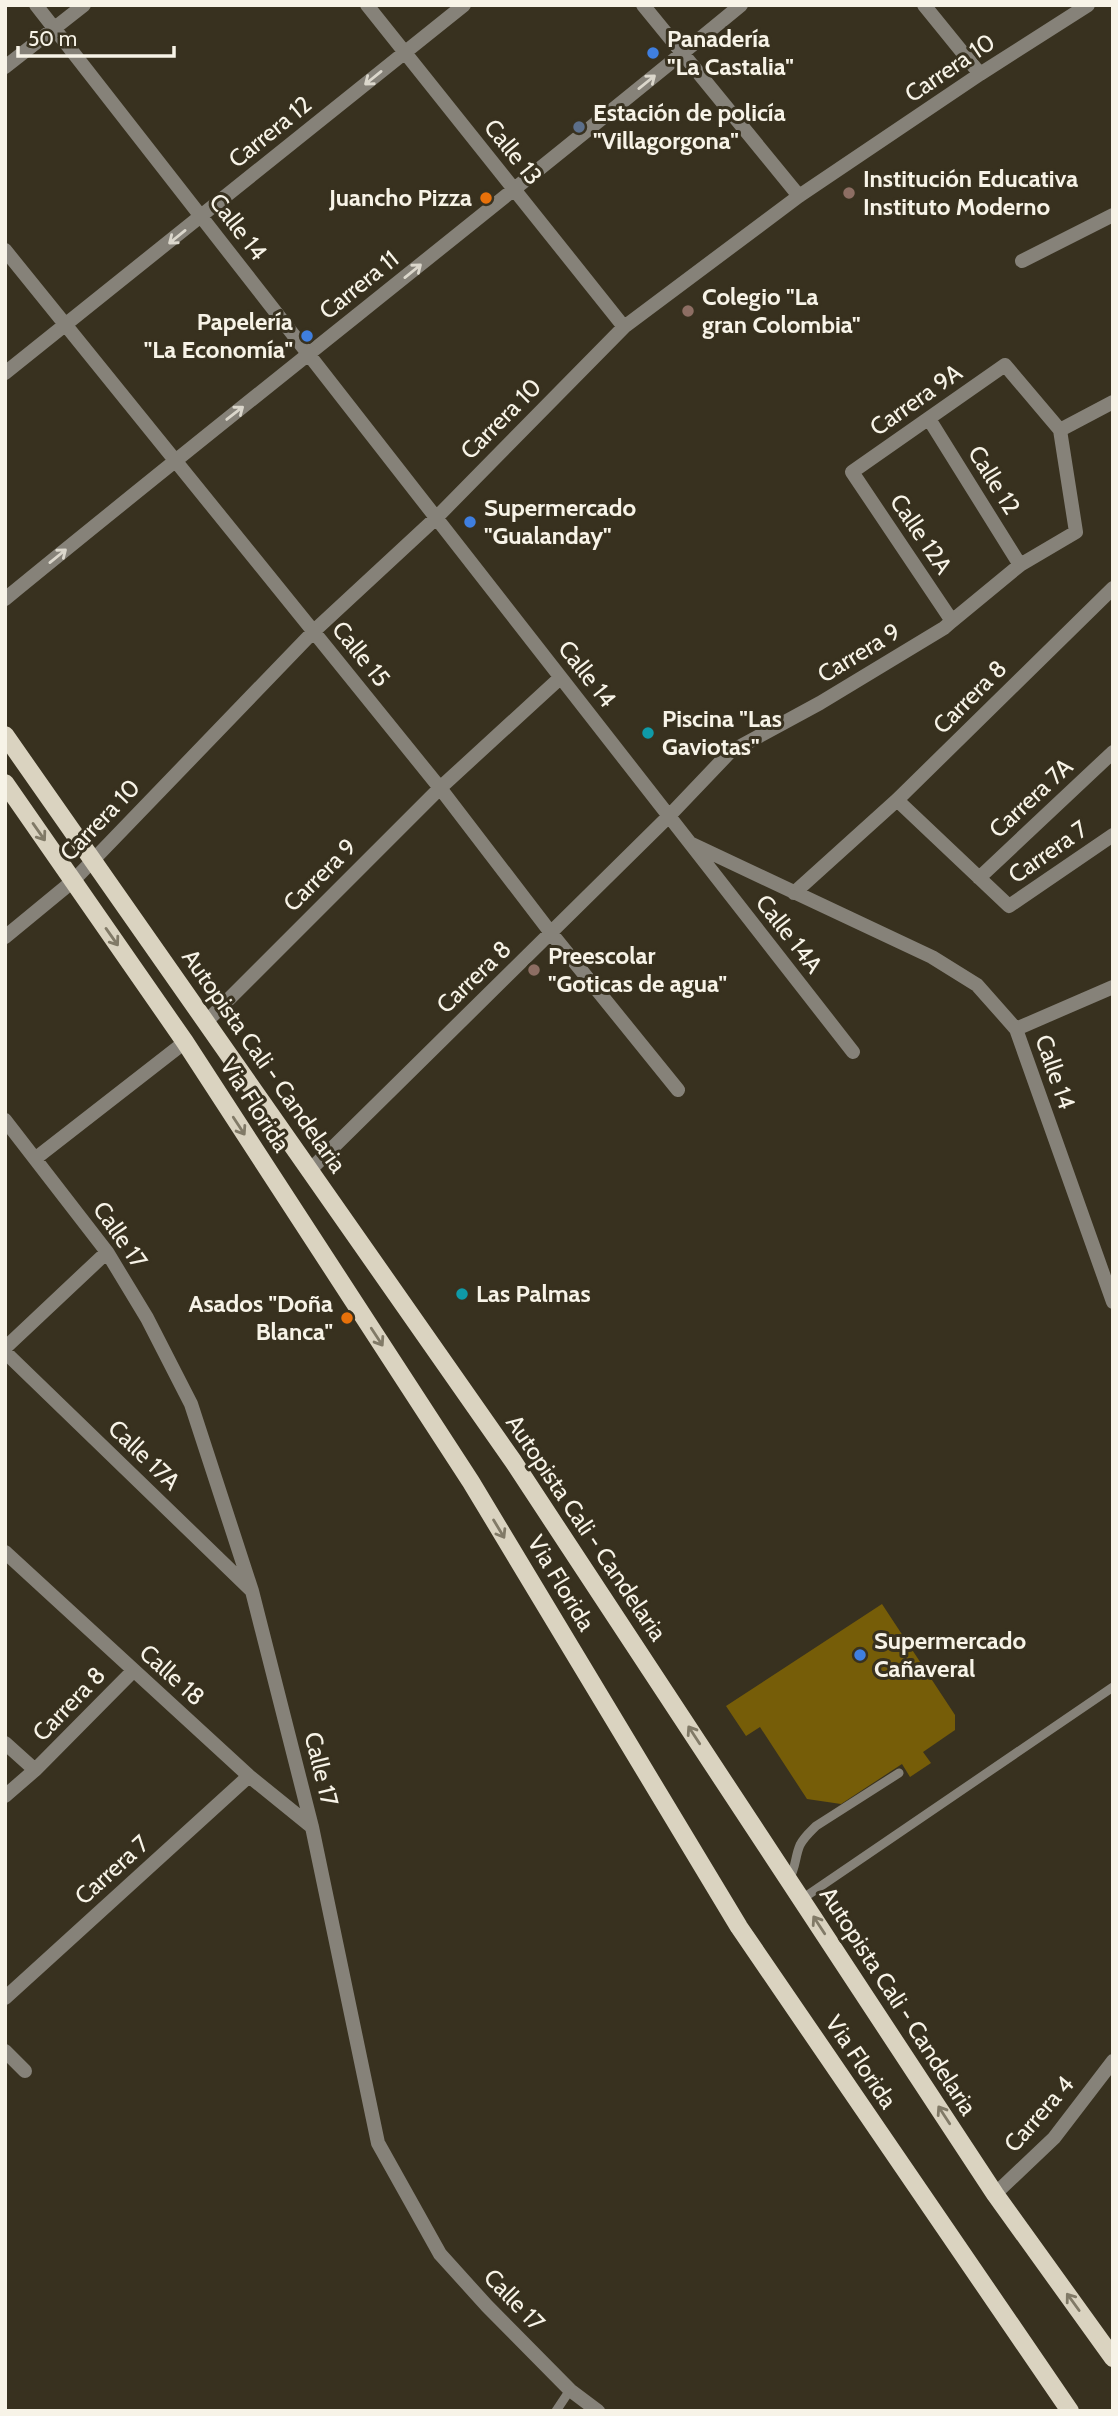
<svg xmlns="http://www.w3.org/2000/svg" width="1118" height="2416" viewBox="0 0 1118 2416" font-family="Cabin,sans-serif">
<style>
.building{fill:#765d08}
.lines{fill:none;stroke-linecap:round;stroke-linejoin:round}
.lane{stroke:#868279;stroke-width:9}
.street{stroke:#868279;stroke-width:14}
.primary{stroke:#dad3c0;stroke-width:18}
.oneway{stroke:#dbd7cc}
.oneway2{stroke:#817a67}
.shop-dot{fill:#3f7fe0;stroke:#38311f;stroke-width:2.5}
.service-dot{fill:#5c6f8a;stroke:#38311f;stroke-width:2.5}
.education-dot{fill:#8d6e63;stroke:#38311f;stroke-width:2.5}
.food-dot{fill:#e8710a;stroke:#38311f;stroke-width:2.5}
.culture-dot{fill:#0f9aa8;stroke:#38311f;stroke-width:2.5}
.labels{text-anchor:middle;stroke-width:6;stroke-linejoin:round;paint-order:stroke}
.poi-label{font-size:24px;font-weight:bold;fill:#f7f3e7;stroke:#38311f;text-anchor:start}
.street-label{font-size:24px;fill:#f7f3e7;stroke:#38311f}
</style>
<rect width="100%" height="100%" fill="#38311f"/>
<!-- building -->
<path class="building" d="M 882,1604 L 955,1715 L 955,1730 L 923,1752 L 931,1763 L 910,1777 L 902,1764 L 841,1804 L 807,1799 L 760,1727 L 746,1736 L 726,1706 Z"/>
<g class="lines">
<!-- lane -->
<path class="lane" d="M 789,1879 C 796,1868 795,1856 800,1845 C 804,1837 810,1832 816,1826 L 899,1773
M 802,1899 L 1113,1687
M 556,2411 L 570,2390"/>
<!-- street -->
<path class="street" d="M 36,5 L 853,1052
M 367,5 L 624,327
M 643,5 L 799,196
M 924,5 L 980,74
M 5,67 L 84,5
M 5,250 L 440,788 L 551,933 L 678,1090
M 1022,261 L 1113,215
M 5,373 L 464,5
M 929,419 L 1020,565
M 1060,430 L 1113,402
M 5,599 C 249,399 497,206 741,5
M 897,800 L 1009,906 L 1113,835
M 692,844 L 932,957 L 977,985 L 1016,1029 L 1113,1302
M 979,878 L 1113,752
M 794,893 L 897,800 L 1113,588
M 5,937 L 73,881 L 314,631 L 436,518 L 624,327 L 799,196 L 980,74 L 1088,5
M 207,1021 L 440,788 L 560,678
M 1016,1029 L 1113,987
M 5,1120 L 107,1252 L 147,1318 L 191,1404 L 252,1591 L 312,1827 L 378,2143 L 440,2254 L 487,2306 L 570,2390 L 598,2411
M 36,1158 L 185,1042
M 310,1170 L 669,816 L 730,752 L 820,703 L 944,628 L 952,621 L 1020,565 L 1076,532 L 1060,430 L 1005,365 L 852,472 L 952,621
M 5,1348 L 107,1252
M 5,1352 L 251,1590
M 5,1552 L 249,1776 L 312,1827
M 5,1743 L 35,1770
M 5,1796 L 35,1770 L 133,1671
M 5,1998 L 249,1776
M 5,2051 L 25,2071
M 995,2194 L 1054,2138 L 1113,2061"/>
<!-- primary -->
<path class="primary" d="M 5,735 L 513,1461 L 995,2194 L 1113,2358
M 5,783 L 185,1042 L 471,1482 L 739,1927 L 1070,2411"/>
</g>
<!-- one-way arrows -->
<defs><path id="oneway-shaft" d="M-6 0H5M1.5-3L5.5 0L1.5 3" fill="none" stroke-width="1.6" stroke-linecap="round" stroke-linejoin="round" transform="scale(1.75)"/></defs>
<g class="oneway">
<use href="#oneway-shaft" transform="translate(373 78) rotate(141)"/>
<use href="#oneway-shaft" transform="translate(647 82) rotate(-39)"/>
<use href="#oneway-shaft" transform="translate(177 237) rotate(141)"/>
<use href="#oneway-shaft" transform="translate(413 271) rotate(-39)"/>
<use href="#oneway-shaft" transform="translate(235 413) rotate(-38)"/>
<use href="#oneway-shaft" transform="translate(58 556) rotate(-39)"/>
</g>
<g class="oneway2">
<use href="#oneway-shaft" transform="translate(39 832) rotate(55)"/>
<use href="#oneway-shaft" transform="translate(112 937) rotate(55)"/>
<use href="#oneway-shaft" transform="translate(239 1126) rotate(57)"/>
<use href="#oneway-shaft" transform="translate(377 1337) rotate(57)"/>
<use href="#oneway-shaft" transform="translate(499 1529) rotate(59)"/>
<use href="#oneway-shaft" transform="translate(694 1735) rotate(-123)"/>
<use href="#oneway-shaft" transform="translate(819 1925) rotate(-123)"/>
<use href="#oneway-shaft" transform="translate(944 2115) rotate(-123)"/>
<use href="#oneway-shaft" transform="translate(1073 2302) rotate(-126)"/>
</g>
<!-- markers -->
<g class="shop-dot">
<circle cx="653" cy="53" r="7"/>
<circle cx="307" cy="336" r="7"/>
<circle cx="470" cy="522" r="7"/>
<circle cx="860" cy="1655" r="7"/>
</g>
<circle class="service-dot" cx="579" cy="127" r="7"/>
<g class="education-dot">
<circle cx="849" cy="193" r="7"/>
<circle cx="688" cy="311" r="7"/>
<circle cx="534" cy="970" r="7"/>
</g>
<g class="food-dot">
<circle cx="486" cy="198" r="7"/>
<circle cx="347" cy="1318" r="7"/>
</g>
<g class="culture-dot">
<circle cx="648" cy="733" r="7"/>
<circle cx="462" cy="1294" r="7"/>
</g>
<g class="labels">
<!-- poi labels -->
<g class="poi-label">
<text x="667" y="47">Panadería<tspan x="667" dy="28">"La Castalia"</tspan></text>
<text x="593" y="121">Estación de policía<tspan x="593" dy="28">"Villagorgona"</tspan></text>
<text x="863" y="187">Institución Educativa<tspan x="863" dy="28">Instituto Moderno</tspan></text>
<text x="472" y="206" text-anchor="end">Juancho Pizza</text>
<text x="702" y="305">Colegio "La<tspan x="702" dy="28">gran Colombia"</tspan></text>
<text x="293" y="330" text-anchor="end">Papelería<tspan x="293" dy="28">"La Economía"</tspan></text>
<text x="484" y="516">Supermercado<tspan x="484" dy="28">"Gualanday"</tspan></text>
<text x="662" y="727">Piscina "Las<tspan x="662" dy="28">Gaviotas"</tspan></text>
<text x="548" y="964">Preescolar<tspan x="548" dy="28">"Goticas de agua"</tspan></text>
<text x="476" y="1302">Las Palmas</text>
<text x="333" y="1312" text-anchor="end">Asados "Doña<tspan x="333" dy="28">Blanca"</tspan></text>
<text x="874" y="1649">Supermercado<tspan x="874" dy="28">Cañaveral</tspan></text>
</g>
<!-- street labels -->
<g class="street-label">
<text transform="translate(950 68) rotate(-34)" y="8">Carrera 10</text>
<text transform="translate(270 132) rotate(-39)" y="8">Carrera 12</text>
<text transform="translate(513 152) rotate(51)" y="8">Calle 13</text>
<text transform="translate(238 227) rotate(52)" y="8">Calle 14</text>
<text transform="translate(359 285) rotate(-39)" y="8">Carrera 11</text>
<text transform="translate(916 400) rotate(-35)" y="8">Carrera 9A</text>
<text transform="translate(501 419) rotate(-45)" y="8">Carrera 10</text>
<text transform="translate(994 480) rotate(58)" y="8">Calle 12</text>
<text transform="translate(921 534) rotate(56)" y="8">Calle 12A</text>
<text transform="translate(859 653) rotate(-31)" y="8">Carrera 9</text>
<text transform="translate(361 654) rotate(51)" y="8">Calle 15</text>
<text transform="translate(587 674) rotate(52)" y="8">Calle 14</text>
<text transform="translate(970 697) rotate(-45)" y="8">Carrera 8</text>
<text transform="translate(1031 798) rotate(-43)" y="8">Carrera 7A</text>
<text transform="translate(100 820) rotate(-46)" y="8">Carrera 10</text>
<text transform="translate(1048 852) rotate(-35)" y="8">Carrera 7</text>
<text transform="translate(320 875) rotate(-45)" y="8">Carrera 9</text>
<text transform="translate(789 934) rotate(52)" y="8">Calle 14A</text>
<text transform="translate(474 977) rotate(-44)" y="8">Carrera 8</text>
<text transform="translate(264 1061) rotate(55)" y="8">Autopista Cali - Candelaria</text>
<text transform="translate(1055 1072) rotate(71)" y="8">Calle 14</text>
<text transform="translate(255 1105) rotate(57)" y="8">Via Florida</text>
<text transform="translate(120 1235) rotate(55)" y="8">Calle 17</text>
<text transform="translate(144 1455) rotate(44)" y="8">Calle 17A</text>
<text transform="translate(586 1528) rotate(56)" y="8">Autopista Cali - Candelaria</text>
<text transform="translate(561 1583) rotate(59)" y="8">Via Florida</text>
<text transform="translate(172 1675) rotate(42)" y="8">Calle 18</text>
<text transform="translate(69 1704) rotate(-46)" y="8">Carrera 8</text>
<text transform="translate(321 1769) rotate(76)" y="8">Calle 17</text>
<text transform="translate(112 1870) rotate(-42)" y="8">Carrera 7</text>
<text transform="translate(898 2001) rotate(57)" y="8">Autopista Cali - Candelaria</text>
<text transform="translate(861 2062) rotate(56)" y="8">Via Florida</text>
<text transform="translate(1039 2114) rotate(-49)" y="8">Carrera 4</text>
<text transform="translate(514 2300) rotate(46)" y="8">Calle 17</text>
</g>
</g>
<!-- border -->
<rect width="1118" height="2416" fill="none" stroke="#f7f3e7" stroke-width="14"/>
<!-- scale -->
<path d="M18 46v10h156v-10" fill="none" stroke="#f7f3e7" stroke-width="3.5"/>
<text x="28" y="46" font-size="21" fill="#f7f3e7" stroke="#38311f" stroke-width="5" paint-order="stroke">50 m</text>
</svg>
